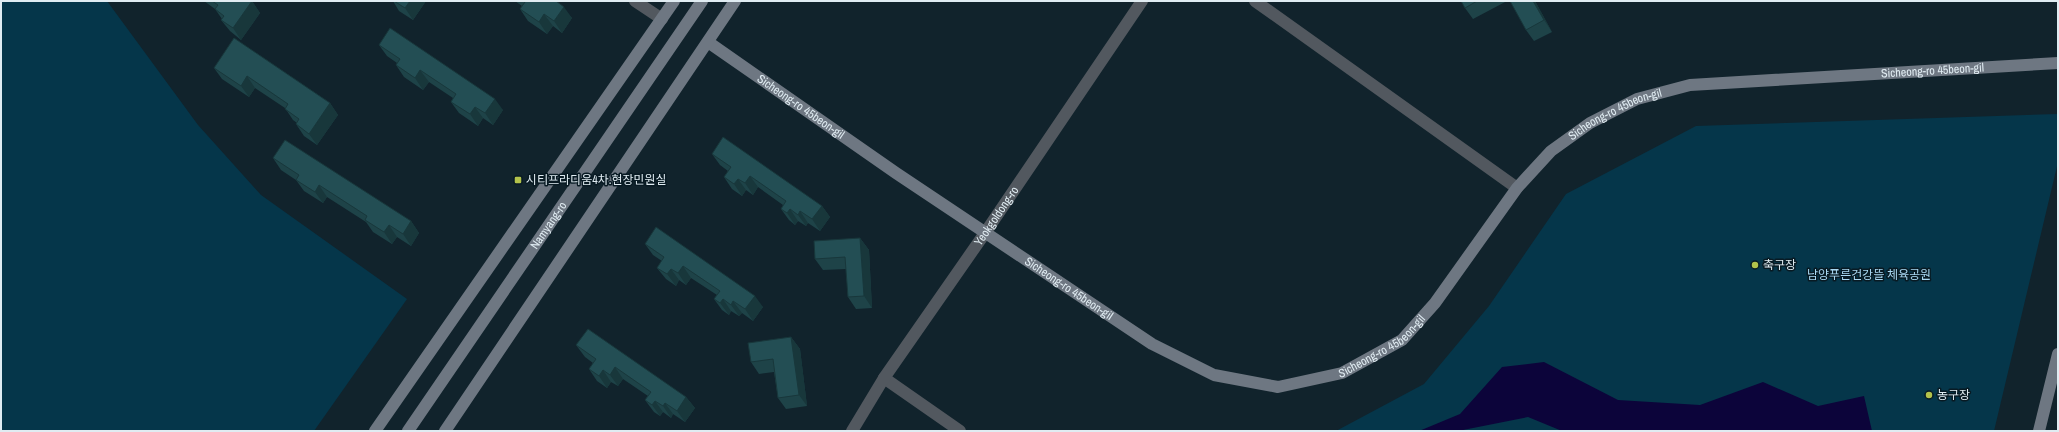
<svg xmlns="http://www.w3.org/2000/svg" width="2059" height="432" viewBox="0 0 2059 432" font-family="'Archivo Narrow','Noto Sans KR',sans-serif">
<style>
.green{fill:#05364a}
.water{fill:#0c043a}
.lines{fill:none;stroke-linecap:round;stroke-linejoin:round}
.street{stroke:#52585f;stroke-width:12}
.secondary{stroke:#6e7782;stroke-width:12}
.wall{fill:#1e4348}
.shaded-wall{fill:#18373b}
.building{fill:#234e54;stroke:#18373b}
.poi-dot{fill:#b3c24b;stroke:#081a23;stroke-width:1.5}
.labels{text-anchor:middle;stroke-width:3;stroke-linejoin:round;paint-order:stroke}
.street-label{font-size:12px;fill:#e0ecf2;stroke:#081a23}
.poi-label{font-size:12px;fill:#e0ecf2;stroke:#081a23;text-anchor:start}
.park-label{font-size:12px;fill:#a9d8f2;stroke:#081a23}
</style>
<rect width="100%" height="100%" fill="#11232c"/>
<!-- green -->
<path class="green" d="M 1,1 L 107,1 L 198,125 L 261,195 L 407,299 L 314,431 L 1,431 Z
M 2058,114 L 2058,162 L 1994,431 L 1336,431 L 1424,384 L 1489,306 L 1566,194 L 1696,126 Z"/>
<!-- water -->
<path class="water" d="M 1544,362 L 1618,400 L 1700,405 L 1763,382 L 1818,406 L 1864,396 L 1872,431 L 1562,431 L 1528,417 L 1458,431 L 1419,431 L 1460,414 L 1502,367 Z"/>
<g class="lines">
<!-- street -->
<g class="street">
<path d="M 635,1 L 662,19"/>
<path d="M 1255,1 L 1517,188"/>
<path d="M 884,378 L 960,431"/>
<path id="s1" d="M 852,431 L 884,378 L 985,233 L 1142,1"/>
</g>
<!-- secondary -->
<g class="secondary">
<path id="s2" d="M 708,42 L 896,173 L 1152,344 L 1214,375 L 1278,387 L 1342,373 L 1402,340 L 1435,303 L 1517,188 L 1551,151 L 1590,123 L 1637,99 L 1690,85 L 2058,63"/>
<path d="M 375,431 L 674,1"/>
<path id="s3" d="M 408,431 L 702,1"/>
<path d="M 445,431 L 735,1"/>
<path d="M 2039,431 L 2058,354"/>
</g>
</g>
<!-- wall -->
<path class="wall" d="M 204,1 L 252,1 L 260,13 L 241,40 L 230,31 L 221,20 L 222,19 L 215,9 Z
M 393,1 L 426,1 L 413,20 L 399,11 Z
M 515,1 L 556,1 L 572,18 L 562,33 L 553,26 L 547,34 L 528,21 L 520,9 L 522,6 Z
M 1461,1 L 1507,1 L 1473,19 L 1465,8 Z
M 1535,1 L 1552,32 L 1534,41 L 1526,30 Z
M 234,38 L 330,103 L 338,115 L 317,145 L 304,136 L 296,124 L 297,123 L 293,120 L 285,108 L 255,88 L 249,97 L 222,79 L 214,68 Z
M 379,45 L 503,110 L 493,125 L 483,118 L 478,126 L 459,113 L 451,102 L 453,98 L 429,82 L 423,90 L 404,77 L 396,65 L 397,63 L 387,56 Z
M 712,154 L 822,206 L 830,217 L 820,231 L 808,223 L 806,226 L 798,221 L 795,225 L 789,220 L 781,209 L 783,205 L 758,187 L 753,195 L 746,190 L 742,196 L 732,189 L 724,177 L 728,171 L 720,165 Z
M 273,158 L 411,221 L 419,233 L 411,246 L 397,237 L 392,244 L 373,232 L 366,222 L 327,197 L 323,203 L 304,191 L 296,180 L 281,170 Z
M 860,238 L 869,250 L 872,308 L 856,309 L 848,297 L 846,269 L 823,270 L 815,259 Z
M 645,244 L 763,307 L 753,321 L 742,313 L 739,316 L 731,311 L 729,315 L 722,310 L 714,299 L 717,295 L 691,278 L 686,285 L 679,280 L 676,286 L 666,279 L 657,268 L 662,261 L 653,255 Z
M 791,337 L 800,349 L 807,406 L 786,409 L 778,398 L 774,372 L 759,374 L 751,362 Z
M 576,345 L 686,397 L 695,408 L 685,422 L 673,414 L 671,418 L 663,412 L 660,416 L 654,412 L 645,400 L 648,396 L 623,379 L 618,386 L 611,382 L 607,388 L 597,381 L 589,369 L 593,363 L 585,357 Z"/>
<!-- shaded-wall -->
<path class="shaded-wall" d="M 252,1 L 260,13 L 241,40 L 233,28 Z
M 410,1 L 426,1 L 413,20 L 405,8 Z
M 1533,1 L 1535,1 L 1552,32 L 1544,20 Z
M 564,7 L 572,18 L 562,33 L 554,21 Z
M 544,14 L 553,26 L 547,34 L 539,22 Z
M 420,70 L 429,82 L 423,90 L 415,78 Z
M 247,76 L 255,88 L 249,97 L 241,86 Z
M 495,99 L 503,110 L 493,125 L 485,113 Z
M 330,103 L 338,115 L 317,145 L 309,134 Z
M 475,107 L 483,118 L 478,126 L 470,114 Z
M 750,176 L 758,187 L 753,195 L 745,183 Z
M 738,179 L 746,190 L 742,196 L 734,184 Z
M 319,185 L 327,197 L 323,203 L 315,192 Z
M 822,206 L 830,217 L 820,231 L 812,219 Z
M 790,209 L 798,221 L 795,225 L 787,213 Z
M 800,211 L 808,223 L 806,226 L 798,215 Z
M 411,221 L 419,233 L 411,246 L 403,234 Z
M 389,225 L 397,237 L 392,244 L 384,232 Z
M 860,238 L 869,250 L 872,308 L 864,296 Z
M 683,266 L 691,278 L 686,285 L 678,273 Z
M 671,269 L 679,280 L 676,286 L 667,274 Z
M 755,296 L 763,307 L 753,321 L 745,309 Z
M 723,299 L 731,311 L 729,315 L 720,303 Z
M 733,301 L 742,313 L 739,316 L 731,305 Z
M 791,337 L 800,349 L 807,406 L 799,395 Z
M 615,367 L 623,379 L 618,386 L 610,375 Z
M 603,370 L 611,382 L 607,388 L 599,376 Z
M 686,397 L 695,408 L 685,422 L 677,411 Z
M 655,401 L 663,412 L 660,416 L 652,405 Z
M 665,403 L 673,414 L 671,418 L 663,406 Z"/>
<!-- building -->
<path class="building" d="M 212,1 L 252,1 L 233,28 L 221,20 L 224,16 L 215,9 L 218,5 Z
M 394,1 L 410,1 L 405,8 Z
M 524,1 L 556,1 L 564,7 L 554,21 L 544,14 L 539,22 L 520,9 L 525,2 Z
M 1461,1 L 1477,1 L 1465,8 Z
M 1510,1 L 1533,1 L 1544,20 L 1526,30 Z
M 390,28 L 495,99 L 485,113 L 475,107 L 470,114 L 451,102 L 456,94 L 420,70 L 415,78 L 396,65 L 400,59 L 379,45 Z
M 234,38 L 330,103 L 309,134 L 296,124 L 299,119 L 285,109 L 288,104 L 247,76 L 241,86 L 214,68 Z
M 723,137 L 822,206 L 812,219 L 800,211 L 798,215 L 790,209 L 787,213 L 781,209 L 786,201 L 750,176 L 745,183 L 738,179 L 734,184 L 724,177 L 731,167 L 712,154 Z
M 285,140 L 411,221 L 403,234 L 389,225 L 384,232 L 365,220 L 367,216 L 319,185 L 315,192 L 296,180 L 299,175 L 273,158 Z
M 656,227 L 755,296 L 745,309 L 733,301 L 731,305 L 723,299 L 720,303 L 714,299 L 720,291 L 683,266 L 678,273 L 671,269 L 667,274 L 657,268 L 664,257 L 645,244 Z
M 860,238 L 864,296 L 848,297 L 845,257 L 815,259 L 814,241 Z
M 588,329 L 686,397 L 677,411 L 665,403 L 663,406 L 655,401 L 652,405 L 645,400 L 651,392 L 615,367 L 610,375 L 603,370 L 599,376 L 589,369 L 596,359 L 576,345 Z
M 791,337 L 799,395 L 778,398 L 773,359 L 751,362 L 748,343 Z"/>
<!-- markers -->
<g class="poi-dot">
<rect x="514" y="176" width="8" height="8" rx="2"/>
<circle cx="1755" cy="265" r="4"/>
<circle cx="1929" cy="395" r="4"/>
</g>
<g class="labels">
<!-- street labels -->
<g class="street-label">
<text dy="4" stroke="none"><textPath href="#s2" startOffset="1445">Sicheong-ro 45beon-gil</textPath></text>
<text dy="4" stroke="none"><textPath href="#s2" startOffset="113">Sicheong-ro 45beon-gil</textPath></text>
<text dy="4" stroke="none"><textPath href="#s2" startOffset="1121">Sicheong-ro 45beon-gil</textPath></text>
<text dy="4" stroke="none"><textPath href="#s1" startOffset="259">Yeokgoldong-ro</textPath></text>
<text dy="4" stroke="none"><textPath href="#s3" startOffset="249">Namyang-ro</textPath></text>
<text dy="4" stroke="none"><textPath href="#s2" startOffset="437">Sicheong-ro 45beon-gil</textPath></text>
<text dy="4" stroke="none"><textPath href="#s2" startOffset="785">Sicheong-ro 45beon-gil</textPath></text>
</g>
<!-- poi labels -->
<g class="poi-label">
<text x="526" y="184">시티프라디움4차.현장민원실</text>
<text x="1763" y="269">축구장</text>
<text x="1937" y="399">농구장</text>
</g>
<!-- park labels -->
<g class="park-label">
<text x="1869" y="279">남양푸른건강뜰 체육공원</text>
</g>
</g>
<!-- border -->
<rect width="2059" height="432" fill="none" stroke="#e0ecf2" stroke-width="4"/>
</svg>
